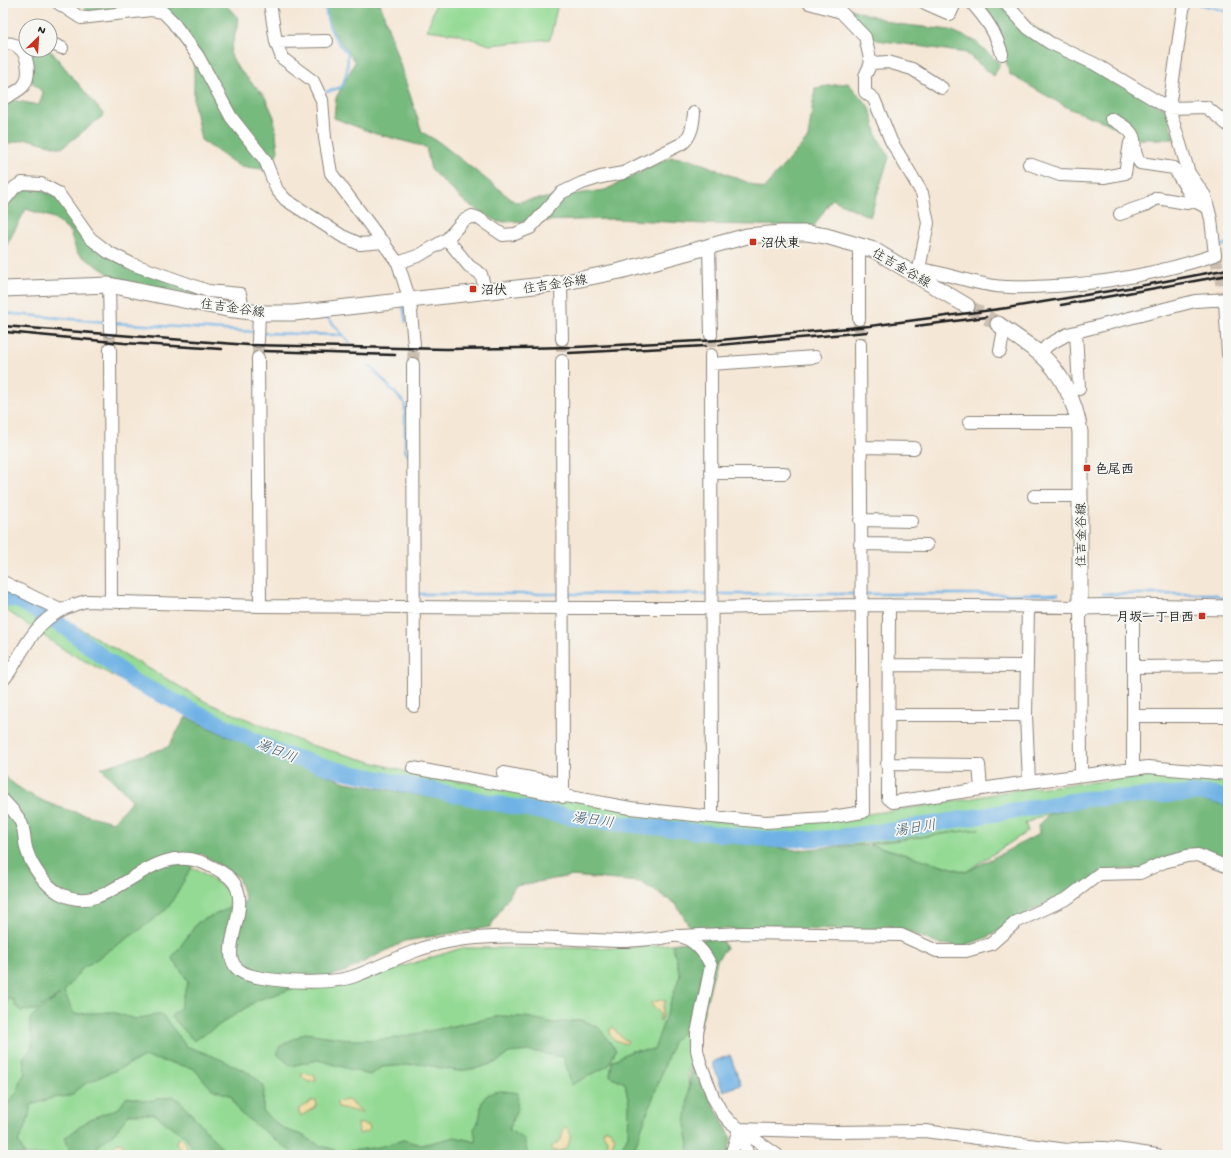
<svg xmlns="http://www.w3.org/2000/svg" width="1231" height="1158" viewBox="0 0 1231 1158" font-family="'Gochi Hand','Klee One',sans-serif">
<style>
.green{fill:#94da94;stroke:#587b58}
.forest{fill:#77ba7e;stroke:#4a6b4d}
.sand{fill:#eeda9e;stroke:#857b5d}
.water{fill:#70b2e5;stroke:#466780}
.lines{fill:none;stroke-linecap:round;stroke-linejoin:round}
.stream{stroke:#70b2e5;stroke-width:2.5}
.river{stroke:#70b2e5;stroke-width:16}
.minor-tunnel{stroke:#cabeb1;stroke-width:12;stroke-dasharray:12 6;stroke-linecap:butt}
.major-tunnel{stroke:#cabeb1;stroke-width:15;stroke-dasharray:15 8;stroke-linecap:butt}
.minor-casing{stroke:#888279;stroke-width:14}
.major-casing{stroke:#888279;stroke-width:17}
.minor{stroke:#fff;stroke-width:12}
.major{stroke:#fff;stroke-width:15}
.rail{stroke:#1c1c1c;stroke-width:2.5}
.poi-dot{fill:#c8321e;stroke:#f6f6f2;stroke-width:1.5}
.labels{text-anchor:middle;stroke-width:3.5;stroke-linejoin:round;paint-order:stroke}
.poi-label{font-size:13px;font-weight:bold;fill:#1c1c1c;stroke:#f6f6f2;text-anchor:start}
.street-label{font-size:13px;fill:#1c1c1c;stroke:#f6f6f2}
.water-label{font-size:14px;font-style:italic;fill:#3e586c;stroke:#f6f6f2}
</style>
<rect width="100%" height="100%" fill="#f6f6f2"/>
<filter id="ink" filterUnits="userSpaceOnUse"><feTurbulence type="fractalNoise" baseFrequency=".025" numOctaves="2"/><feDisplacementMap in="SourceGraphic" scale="8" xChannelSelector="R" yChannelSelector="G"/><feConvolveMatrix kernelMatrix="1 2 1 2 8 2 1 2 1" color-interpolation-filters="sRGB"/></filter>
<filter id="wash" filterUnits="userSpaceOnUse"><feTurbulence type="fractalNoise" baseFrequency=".012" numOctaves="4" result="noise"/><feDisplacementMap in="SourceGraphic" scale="16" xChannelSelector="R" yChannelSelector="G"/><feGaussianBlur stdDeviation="0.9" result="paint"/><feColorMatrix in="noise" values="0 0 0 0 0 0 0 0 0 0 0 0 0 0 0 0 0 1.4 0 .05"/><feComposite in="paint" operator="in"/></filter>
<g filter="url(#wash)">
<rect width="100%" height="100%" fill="#f5e7d6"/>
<!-- green -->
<path class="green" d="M 436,3 L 558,3 L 550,39 L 490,45 L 457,34 L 427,30 Z
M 3,585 L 38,604 L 208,703 L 307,744 L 418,775 L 724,822 L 861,815 L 958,801 L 1015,790 L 1162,775 L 1221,780 L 1228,783 L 1228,806 L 1049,814 L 1025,823 L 1028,831 L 966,872 L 869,844 L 979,829 L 855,845 L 756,846 L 585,825 L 478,807 L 403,791 L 337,776 L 276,755 L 170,706 L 66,651 L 3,608 Z
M 164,869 L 197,869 L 231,892 L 224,938 L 280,985 L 344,985 L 462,948 L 620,948 L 672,944 L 720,937 L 726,948 L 718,957 L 688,1073 L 692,1155 L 3,1155 L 3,908 Z"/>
<!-- forest -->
<path class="forest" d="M 86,3 L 224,3 L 239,19 L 230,53 L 237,67 L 265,97 L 274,117 L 278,151 L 269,170 L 239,166 L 201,140 L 194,104 L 194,61 L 163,12 L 85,11 Z
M 323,3 L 380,3 L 422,132 L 439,142 L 515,202 L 605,190 L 671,157 L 691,159 L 763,189 L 808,138 L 815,88 L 848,83 L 870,108 L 877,136 L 889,157 L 870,217 L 832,199 L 814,226 L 703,224 L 615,219 L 498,222 L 466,203 L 431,170 L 426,147 L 373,133 L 334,118 L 336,98 L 355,62 L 330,27 Z
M 979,3 L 999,3 L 1094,67 L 1166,110 L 1174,139 L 1137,139 L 1105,122 L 1070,109 L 1009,74 L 1002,40 Z
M 845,7 L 897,24 L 950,30 L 975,41 L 1000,64 L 994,76 L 966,53 L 877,40 L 849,18 Z
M 26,50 L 50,50 L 104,115 L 62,148 L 27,139 L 3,145 L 3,102 L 11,100 L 39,105 L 43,93 L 32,82 Z
M 22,189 L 40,189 L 57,198 L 88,242 L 200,291 L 197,295 L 117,279 L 77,253 L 70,232 L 54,218 L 26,209 L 3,252 L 3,210 Z
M 186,717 L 229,737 L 345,782 L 604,828 L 797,850 L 858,845 L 876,846 L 966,872 L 1039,834 L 1038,825 L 1049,814 L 1092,804 L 1200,800 L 1228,806 L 1228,862 L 1202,850 L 1144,869 L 1121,869 L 1042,905 L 988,937 L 963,946 L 938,944 L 904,930 L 691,929 L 676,904 L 640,882 L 571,876 L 515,886 L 490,927 L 405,941 L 346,971 L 258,1000 L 194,1041 L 171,1016 L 180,1008 L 188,981 L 172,958 L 198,922 L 246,901 L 238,877 L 200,853 L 168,908 L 141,929 L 82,969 L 64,992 L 74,1014 L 112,1012 L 135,1019 L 162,1014 L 186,1046 L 220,1059 L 251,1074 L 264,1086 L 263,1112 L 284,1129 L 302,1135 L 321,1146 L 343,1152 L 379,1147 L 403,1140 L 422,1145 L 455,1137 L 476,1142 L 474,1129 C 483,1117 479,1107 483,1100 C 490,1088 508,1091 518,1093 L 517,1109 L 509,1130 L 524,1139 L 528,1155 L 295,1155 L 239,1112 L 231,1096 L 212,1089 L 193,1068 L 145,1057 L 85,1084 L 70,1096 L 52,1098 L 31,1105 L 27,1124 L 18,1141 L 25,1155 L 3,1155 L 3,1103 L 8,1102 L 17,1093 L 19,1083 L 25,1073 L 23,1058 C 26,1053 31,1051 32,1045 C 35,1034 26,1027 31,1017 L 60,995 L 36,1010 L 22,1011 L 15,1006 L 14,1000 L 8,999 L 3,1014 L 3,775 C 36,805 72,811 113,822 L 132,800 L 101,768 L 168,747 Z
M 720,937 L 726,948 L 719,957 L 701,972 L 695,1072 L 731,1137 L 728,1155 L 686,1155 L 689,1144 L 685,1125 L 692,1062 L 686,1030 L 674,1040 L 632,1155 L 618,1155 L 628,1135 L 629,1104 L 625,1083 L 610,1076 L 612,1061 L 631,1051 L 654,1050 L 680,975 L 672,944 Z
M 500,1016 L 526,1017 L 555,1023 L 582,1020 L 598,1027 L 616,1050 L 608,1066 L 571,1085 L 564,1057 L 531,1051 L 509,1053 L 497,1062 L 478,1068 L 458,1071 L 421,1064 L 382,1067 L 370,1075 L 318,1060 L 291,1066 L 277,1054 L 280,1046 L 305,1033 L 355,1040 L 391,1039 Z
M 172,1096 L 180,1101 L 228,1155 L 196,1155 L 187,1138 L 154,1114 L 129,1114 L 116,1131 L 98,1146 L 94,1155 L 72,1155 L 65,1138 L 90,1119 L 119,1108 L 127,1097 L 149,1101 Z"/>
<!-- sand -->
<path class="sand" d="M 660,1000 L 666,1001 L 663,1006 L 662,1017 L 660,1021 L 660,1013 L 653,1007 L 651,1003 Z
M 613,1027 L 619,1035 L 628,1042 L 626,1044 L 615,1040 L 610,1035 L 610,1029 Z
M 302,1073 L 314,1075 L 316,1081 L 308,1082 L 302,1077 Z
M 348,1100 L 362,1112 C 355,1113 346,1108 338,1107 L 336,1102 Z
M 312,1101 L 316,1101 L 317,1106 L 301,1116 L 298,1110 Z
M 358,1123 L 369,1126 L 368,1131 L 359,1134 Z
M 566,1127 C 573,1132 570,1147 563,1150 C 560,1151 556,1151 552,1151 L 552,1146 L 561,1140 L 564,1128 Z
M 606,1129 L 610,1130 L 615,1137 L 610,1150 L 607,1150 L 607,1140 L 603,1134 L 603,1131 Z
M 181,1138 L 185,1141 L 190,1155 L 179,1155 L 182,1151 L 176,1144 L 177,1139 Z
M 118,1142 L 122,1143 L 129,1152 L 122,1155 L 107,1155 Z"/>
<!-- water -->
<path class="water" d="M 730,1055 L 741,1085 L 723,1091 L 712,1062 Z"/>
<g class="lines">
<!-- stream -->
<path class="stream" d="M 1197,3 L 1228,12
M 326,92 L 342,87 L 347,71 L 348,54 C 334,39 325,24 326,3
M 1221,246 L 1228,244
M 391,263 L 396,275
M 1227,284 L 1228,284
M 403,305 L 406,322
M 3,313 L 106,322
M 328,318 L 343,335
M 114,323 L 255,332
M 262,333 L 343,335 L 350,343
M 370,366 L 405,404 L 405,452 L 408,454
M 419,594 L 559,594
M 566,594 L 709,594
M 716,594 L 859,594
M 866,594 L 1058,594
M 1103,594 L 1215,594 L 1221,598 L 1228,598"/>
<!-- river -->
<path class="river" d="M 3,599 L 18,600 L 66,628 L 135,682 L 282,754 L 338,770 L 403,784 L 514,807 L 596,821 L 776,840 L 831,838 L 894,830 L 1085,799 L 1205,793 L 1228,798"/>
</g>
</g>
<g filter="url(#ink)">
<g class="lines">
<!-- minor-tunnel -->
<path class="minor-tunnel" d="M 1215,255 L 1225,300
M 859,319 L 860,344
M 110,331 L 110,349
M 711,335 L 711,355
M 562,339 L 562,361
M 258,358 L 258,341
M 413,364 L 414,345"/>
<!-- major-tunnel -->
<path class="major-tunnel" d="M 967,306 L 998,324"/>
<defs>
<path id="minor" d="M 58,3 L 81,18 L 151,10 L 163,12 L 172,21 L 198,56 L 231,117 L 265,160 L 277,190 L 286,200 L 342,236 L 360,244 L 384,242
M 270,3 L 276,42 L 282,58 L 313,81 L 322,100 L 325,138 L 331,173 L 398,263 L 410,301 L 414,345
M 809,3 L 841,12 L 865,37 L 871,63
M 925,3 L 950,14 L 955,3
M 972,3 C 987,20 996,33 1002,54
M 1005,3 L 1028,28 L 1050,43 L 1095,64 L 1160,103 L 1169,108 L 1206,107 L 1228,125
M 276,42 L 327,41
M 50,43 L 62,48
M 3,44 C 9,43 13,43 18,47 C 28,53 31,75 24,85 C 20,91 9,95 3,99
M 1111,119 C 1119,123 1132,129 1134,139 C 1135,149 1134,154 1140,163 L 1174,168 L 1194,201 L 1208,208
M 1029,164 L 1060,175 L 1104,177 L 1125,173 L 1130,143
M 3,202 L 15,187 L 22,183 L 41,184 L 58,193 L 90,238 L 108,252 L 132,264 L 208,291 L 240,294 L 244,312
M 1120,214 L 1146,205 L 1157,198 L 1187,203 L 1194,201
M 709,245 L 711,335
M 398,263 L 420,255 L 447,239
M 919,269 L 928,223 L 922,193 L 891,141 L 874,99 L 865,92 L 865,76 L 871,63 L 888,62 L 912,69 L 942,88
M 916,274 L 919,269 C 941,272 962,280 984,284 C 1006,289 1031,287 1054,286 C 1108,283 1163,272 1215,255 L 1211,219 L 1205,196 L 1189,173 L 1169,108 L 1184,3
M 561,283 L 562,339
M 109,285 L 110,331
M 486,293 L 481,274 L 469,266 L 447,239 L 463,221 L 472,216 L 478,218 L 503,235 L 515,234 L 530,228 L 561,193 L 582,183 L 601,177 L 623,173 L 683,143 C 692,135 693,124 694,113
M 1225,300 L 1228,354
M 859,319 L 859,245
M 1076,332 L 1079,389
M 258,341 L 259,313
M 110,349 L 111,601
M 1000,351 L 1004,329
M 1040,354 L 1048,345 L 1068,334 L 1195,301 L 1228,299
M 711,355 L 712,817
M 258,358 L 260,606
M 562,361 L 563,797
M 413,364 L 414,706
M 711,364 L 815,357
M 969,422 L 1078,422
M 860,447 L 914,448
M 711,473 L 784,473
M 1034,496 L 1080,496
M 860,520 L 912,521
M 860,544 L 927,545
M 3,582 L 60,610
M 889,605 L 888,798 L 893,802 L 1029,782 L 1148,767 L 1228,774
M 1133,606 L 1133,768
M 1028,607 L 1026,715 L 1029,782
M 888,665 L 1027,666
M 1134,667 L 1228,666
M 3,680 C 11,672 16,661 22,651 C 39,622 53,610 86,601 L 260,606 L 564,608 L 712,608 L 861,605 L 1080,607 L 1081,774
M 889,715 L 1026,715
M 1134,716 L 1228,716
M 887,764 L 979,765 L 981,789
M 413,768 L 630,808 L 712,817 L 766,822 L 826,818 L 863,812 L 860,344
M 503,773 L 563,784
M 3,800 C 10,807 19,816 22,825 C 25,833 24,843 27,851 C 32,867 45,885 59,893 C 111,922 145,839 204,863 C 213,867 225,873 231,879 C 260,910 199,967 257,977 C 282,982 330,985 355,976 C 385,965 414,948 447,942 C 505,931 563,940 621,941 C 635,941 648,939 662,938 C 667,937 674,935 679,936 C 693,938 706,954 711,966 L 697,1033 L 697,1050 L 700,1062 L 713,1097 L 722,1113 L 730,1122 L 777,1155
M 680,936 L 743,933 L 901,935 L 937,951 L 966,951 L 991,944 L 1016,922 L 1068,898 L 1099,874 L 1140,873 L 1164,862 L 1187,856 L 1198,855 L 1228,867
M 739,1129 L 833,1132 L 925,1131 L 1067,1150 C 1097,1144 1127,1151 1157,1155
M 739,1129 L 748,1155
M 731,1155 L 739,1129"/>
<path id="major" d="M 3,289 L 109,285 L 227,309 L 259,313 L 294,313 L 561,283 L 620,271 L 747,236 L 781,233 L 807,233 L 826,236 L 874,250 L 967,306
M 998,324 C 1012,334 1026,343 1039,353 C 1062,372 1076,403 1080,432 L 1080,607 L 1133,606 L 1228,608"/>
</defs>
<!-- minor casing -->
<use href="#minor" class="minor-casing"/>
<!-- major casing -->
<use href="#major" class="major-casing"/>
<!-- minor -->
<use href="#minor" class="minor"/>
<!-- major -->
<use href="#major" class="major"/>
<!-- rail -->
<path class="rail" d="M 1061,305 L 1228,275
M 3,326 L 248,345 L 447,349 L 576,347 L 720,340 L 870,326 L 1007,308 L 1140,286 L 1228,269
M 916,326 L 986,317
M 6,332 L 124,343 L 222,349
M 719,345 L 867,332
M 264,351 L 395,355
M 569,353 L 705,346"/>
</g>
</g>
<!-- markers -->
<g class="poi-dot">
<rect x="749" y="238" width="8" height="8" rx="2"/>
<rect x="469" y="285" width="8" height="8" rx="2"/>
<rect x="1083" y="464" width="8" height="8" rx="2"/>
<rect x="1198" y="612" width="8" height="8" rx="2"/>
</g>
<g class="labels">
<!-- poi labels -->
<g class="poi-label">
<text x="761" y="247">沼伏東</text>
<text x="481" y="294">沼伏</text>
<text x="1095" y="473">色尾西</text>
<text x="1194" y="621" text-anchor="end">月坂一丁目西</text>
</g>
<!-- street labels -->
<g class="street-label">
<text transform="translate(902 267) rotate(30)" y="5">住吉金谷線</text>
<text transform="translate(555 283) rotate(-9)" y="5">住吉金谷線</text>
<text transform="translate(233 307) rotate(8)" y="5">住吉金谷線</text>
<text transform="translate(1080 535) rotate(-90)" y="5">住吉金谷線</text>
</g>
<!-- water labels -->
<g class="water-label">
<text transform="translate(277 750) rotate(22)" y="5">湯日川</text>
<text transform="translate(593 819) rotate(9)" y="5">湯日川</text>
<text transform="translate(915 827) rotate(-9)" y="5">湯日川</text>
</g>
</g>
<!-- margin -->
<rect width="1231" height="1158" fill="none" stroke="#f6f6f2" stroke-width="16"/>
<!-- north arrow -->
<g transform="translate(38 38) rotate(25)"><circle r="19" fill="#f6f6f2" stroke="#9f9f9c"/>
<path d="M0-3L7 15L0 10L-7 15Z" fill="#c8321e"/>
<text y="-6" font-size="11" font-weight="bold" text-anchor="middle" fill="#1c1c1c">N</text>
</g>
</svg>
